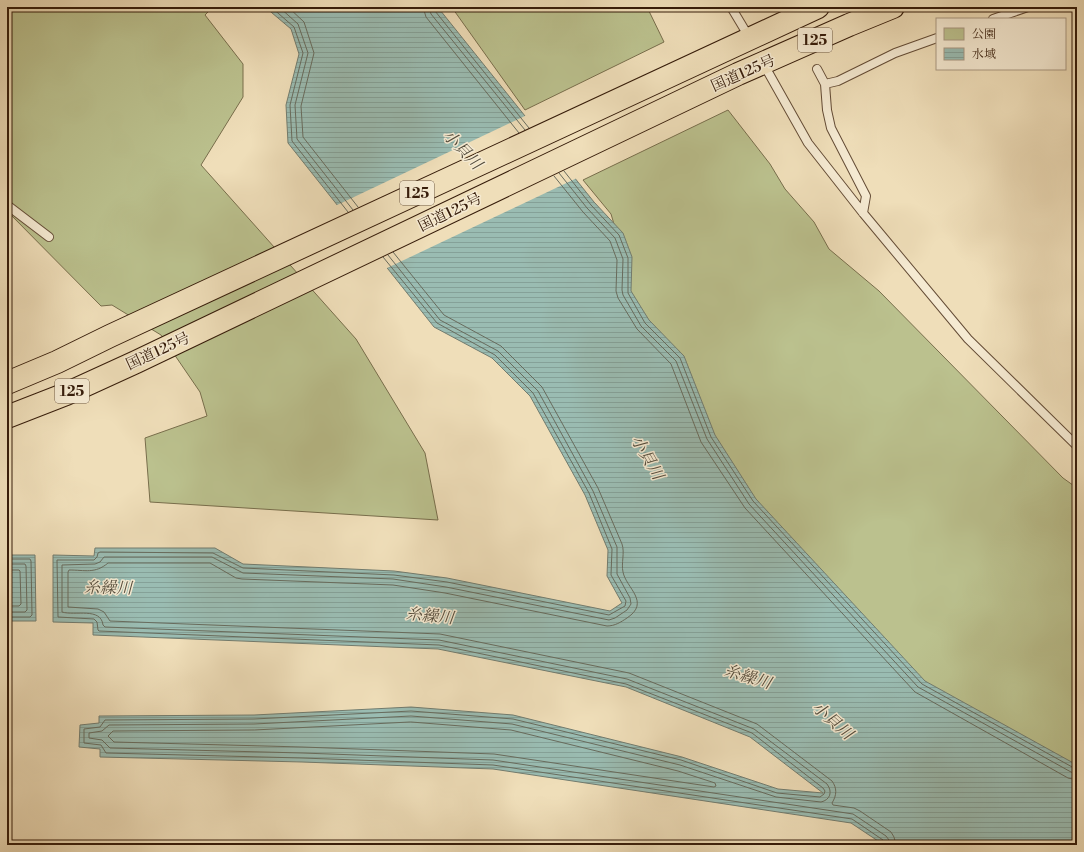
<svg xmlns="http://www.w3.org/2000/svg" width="1084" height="852" viewBox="0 0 1084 852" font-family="'Libre Bodoni','Noto Serif JP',serif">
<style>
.green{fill:#bbc18e;stroke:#786e4c}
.water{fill:url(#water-rules);stroke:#727c6f}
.pier{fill:#efdeb9}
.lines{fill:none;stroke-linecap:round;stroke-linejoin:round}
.shore{stroke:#686c5e;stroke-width:1}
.lane-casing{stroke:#644c36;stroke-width:10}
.highway-casing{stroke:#361c0a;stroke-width:24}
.lane{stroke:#f5ead2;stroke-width:8}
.highway{stroke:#efdeb9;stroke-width:22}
.labels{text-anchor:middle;stroke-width:3;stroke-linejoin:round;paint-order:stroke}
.shield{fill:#f5ead2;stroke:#6f5a46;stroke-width:1}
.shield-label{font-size:14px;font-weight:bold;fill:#361c0a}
.street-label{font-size:15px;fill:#361c0a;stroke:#f5ead2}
.water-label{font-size:16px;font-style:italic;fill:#544c3c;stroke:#f5ead2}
</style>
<defs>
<pattern id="water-rules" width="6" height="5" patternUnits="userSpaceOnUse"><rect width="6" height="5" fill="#9abcb2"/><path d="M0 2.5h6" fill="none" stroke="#85a198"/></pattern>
</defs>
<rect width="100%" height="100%" fill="#efdeb9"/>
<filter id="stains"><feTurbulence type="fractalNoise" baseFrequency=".005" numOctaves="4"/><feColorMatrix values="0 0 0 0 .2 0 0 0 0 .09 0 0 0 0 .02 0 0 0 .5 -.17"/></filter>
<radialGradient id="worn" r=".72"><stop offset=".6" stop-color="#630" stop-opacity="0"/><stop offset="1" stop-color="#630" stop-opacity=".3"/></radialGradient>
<!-- green -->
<path class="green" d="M 7,7 L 213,7 L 205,15 L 243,64 L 243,97 L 201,165 L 356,339 L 425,453 L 438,520 L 150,502 L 145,438 L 207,416 L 200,392 L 161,335 L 112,305 L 101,306 L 7,211 Z
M 441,7 L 647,7 L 664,42 L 525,110 L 453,9 Z
M 728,110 L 770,164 L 785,189 L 814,222 L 829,249 L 879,291 L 1063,478 L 1077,488 L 1077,784 L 956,717 L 774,560 L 629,304 L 619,241 L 611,214 L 583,180 Z"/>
<!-- water -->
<path class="water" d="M 265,7 L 437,7 L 440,10 L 594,202 L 623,233 L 632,257 L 631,291 L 649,320 L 684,356 L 715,435 L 756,499 L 925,681 L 1077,765 L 1077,845 L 884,845 L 851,823 L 493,769 L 302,762 L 100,757 L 100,749 L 79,747 L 80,725 L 99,723 L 99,716 L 254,715 L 411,707 L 513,715 L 682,757 L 778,789 L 823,793 L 750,737 L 626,687 L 438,649 L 93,635 L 93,623 L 53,622 L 53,555 L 94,556 L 95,548 L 215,548 L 243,564 L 394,571 L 447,578 L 610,611 L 622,603 L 607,576 L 608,550 L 585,495 L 530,396 L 492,358 L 434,327 L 288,143 L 286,105 L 299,54 L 291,29 Z
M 7,555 L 35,555 L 36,621 L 7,621 Z"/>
<!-- pier -->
<path class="pier" d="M 527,115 L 577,178 L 385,269 L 335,206 Z"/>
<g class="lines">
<!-- shore -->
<path class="shore" d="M 271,7 L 294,27 L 303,53 L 290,105 L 292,141 L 348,212
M 279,7 L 298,24 L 308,53 L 295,105 L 297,139 L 353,210
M 288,7 L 304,22 L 314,53 L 301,106 L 303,137 L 358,207
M 423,7 L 426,17 L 519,133
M 429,7 L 431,14 L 525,130
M 434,7 L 435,11 L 529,128
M 564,171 L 591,205 L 619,235 L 628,258 L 628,293 L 645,323 L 680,358 L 711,437 L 753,501 L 922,684 L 1074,768 L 1077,769
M 559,173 L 587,208 L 615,238 L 623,259 L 622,290 L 623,295 L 641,326 L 676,361 L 707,439 L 749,504 L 918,687 L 1071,772 L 1077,774
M 554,176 L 583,212 L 610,241 L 617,260 L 616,291 L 618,298 L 637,329 L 671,364 L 701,442 L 745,508 L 915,692 L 1068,778 L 1077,780
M 393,252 L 444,315 L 501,346 L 542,387 L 598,488 L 622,544 C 625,553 621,563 623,572 C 626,588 651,602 627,618 C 621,622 615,626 607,626 L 445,593 L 393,585 L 242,579 L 236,578 L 210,563 L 108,563 C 95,574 85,570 69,570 L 68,572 L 68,607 L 98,609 L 104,612 L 110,621 L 440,634 L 629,673 L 757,724 L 832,781 C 837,788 837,795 832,803 L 833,805 L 854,808 L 860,811 L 891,832 L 894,837 L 896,845
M 388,255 L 440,320 L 498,351 L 538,391 L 593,491 L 617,547 L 617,574 L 630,598 L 631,604 L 627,610 L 615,618 L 609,620 L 446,587 L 393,579 L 243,573 L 212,557 L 104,557 L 100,562 L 95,564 L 62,565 L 62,612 C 75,616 101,607 103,625 L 105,627 L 439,640 L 627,679 L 754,729 L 827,784 C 833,792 830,800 821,802 L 776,797 L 680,765 L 512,724 L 411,716 L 254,724 L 109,725 L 102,731 L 89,733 L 89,738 L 102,740 L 110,748 L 302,753 L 493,760 L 853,814 L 886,836 L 889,840 L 890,845
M 383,257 L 437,323 L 495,355 L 533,393 L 589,493 L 612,549 L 611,575 L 626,601 L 625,606 L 609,615 L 447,582 L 394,575 L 243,568 L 213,553 L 100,552 L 98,553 L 97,557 L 94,560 L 57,560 L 58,617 L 94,619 L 97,622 L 98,630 L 99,631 L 439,645 L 626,684 L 752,733 L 823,788 L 825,791 L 824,794 L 820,797 L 777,793 L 681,760 L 513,719 L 411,711 L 254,719 L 105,720 L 100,727 L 84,729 L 84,743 L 101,745 L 106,753 L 302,758 L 493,765 L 852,819 L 883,840 L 885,845
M 7,559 L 30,559 L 31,561 L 32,615 L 30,617 L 7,617
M 7,564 L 25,564 L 26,566 L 27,610 L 25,612 L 7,612
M 7,570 L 19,570 L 20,571 L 21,604 L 19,606 L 7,606
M 411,722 L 511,730 L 678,771 L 715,783 L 716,786 L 714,787 L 494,754 L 302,747 L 114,742 L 108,736 L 113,731 L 254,730 Z"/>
<defs>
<path id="lane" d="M 731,7 L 749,37
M 993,19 L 1028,7
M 763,63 L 808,143 L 863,213 L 968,339 L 1077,446
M 817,69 L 825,84 L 827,110 L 831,128 L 866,196 L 863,213
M 825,84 L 838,81 L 895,53 L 937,38
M 7,205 L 49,237"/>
<path id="highway" d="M 7,383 L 57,362 L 110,336 L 818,7
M 7,417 L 66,394 L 136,362 L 738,74 L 849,25 L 893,7"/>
</defs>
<!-- lane casing -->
<use href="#lane" class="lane-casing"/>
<!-- highway casing -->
<use href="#highway" class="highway-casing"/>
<!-- lane -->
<use href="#lane" class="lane"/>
<!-- highway -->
<use href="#highway" class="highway"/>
</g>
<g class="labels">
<!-- shield labels -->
<g class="shield">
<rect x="798" y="28" width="34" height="24" rx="3"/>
<rect x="400" y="181" width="34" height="24" rx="3"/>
<rect x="55" y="379" width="34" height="24" rx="3"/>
</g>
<g class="shield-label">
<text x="815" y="45">125</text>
<text x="417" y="198">125</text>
<text x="72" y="396">125</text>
</g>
<!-- street labels -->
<g class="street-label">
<text transform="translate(743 73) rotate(-24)" y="5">国道125号</text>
<text transform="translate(450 212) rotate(-26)" y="5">国道125号</text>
<text transform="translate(158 351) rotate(-25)" y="5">国道125号</text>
</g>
<!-- water labels -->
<g class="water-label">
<text transform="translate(463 149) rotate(46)" y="6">小貝川</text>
<text transform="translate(648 457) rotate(60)" y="6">小貝川</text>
<text transform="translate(108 587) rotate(1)" y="6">糸繰川</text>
<text transform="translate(430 615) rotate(6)" y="6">糸繰川</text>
<text transform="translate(748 676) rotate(17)" y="6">糸繰川</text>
<text transform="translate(833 720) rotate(41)" y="6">小貝川</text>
</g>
</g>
<!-- margin -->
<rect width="1084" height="852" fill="none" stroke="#efdeb9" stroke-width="24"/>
<rect x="8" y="8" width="1068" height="836" fill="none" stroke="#361c0a" stroke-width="2"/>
<rect x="12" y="12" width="1060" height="828" fill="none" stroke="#361c0a"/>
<!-- legend -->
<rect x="936" y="18" width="130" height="52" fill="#f5ead2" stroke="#a99882"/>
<rect x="944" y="28" width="20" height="12" fill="#bbc18e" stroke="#a99882"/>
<text x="972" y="38" font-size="12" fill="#361c0a">公園</text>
<rect x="944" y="48" width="20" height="12" fill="url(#water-rules)" stroke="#a99882"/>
<text x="972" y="58" font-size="12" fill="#361c0a">水域</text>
<rect width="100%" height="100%" filter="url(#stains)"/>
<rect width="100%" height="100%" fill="url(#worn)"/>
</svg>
